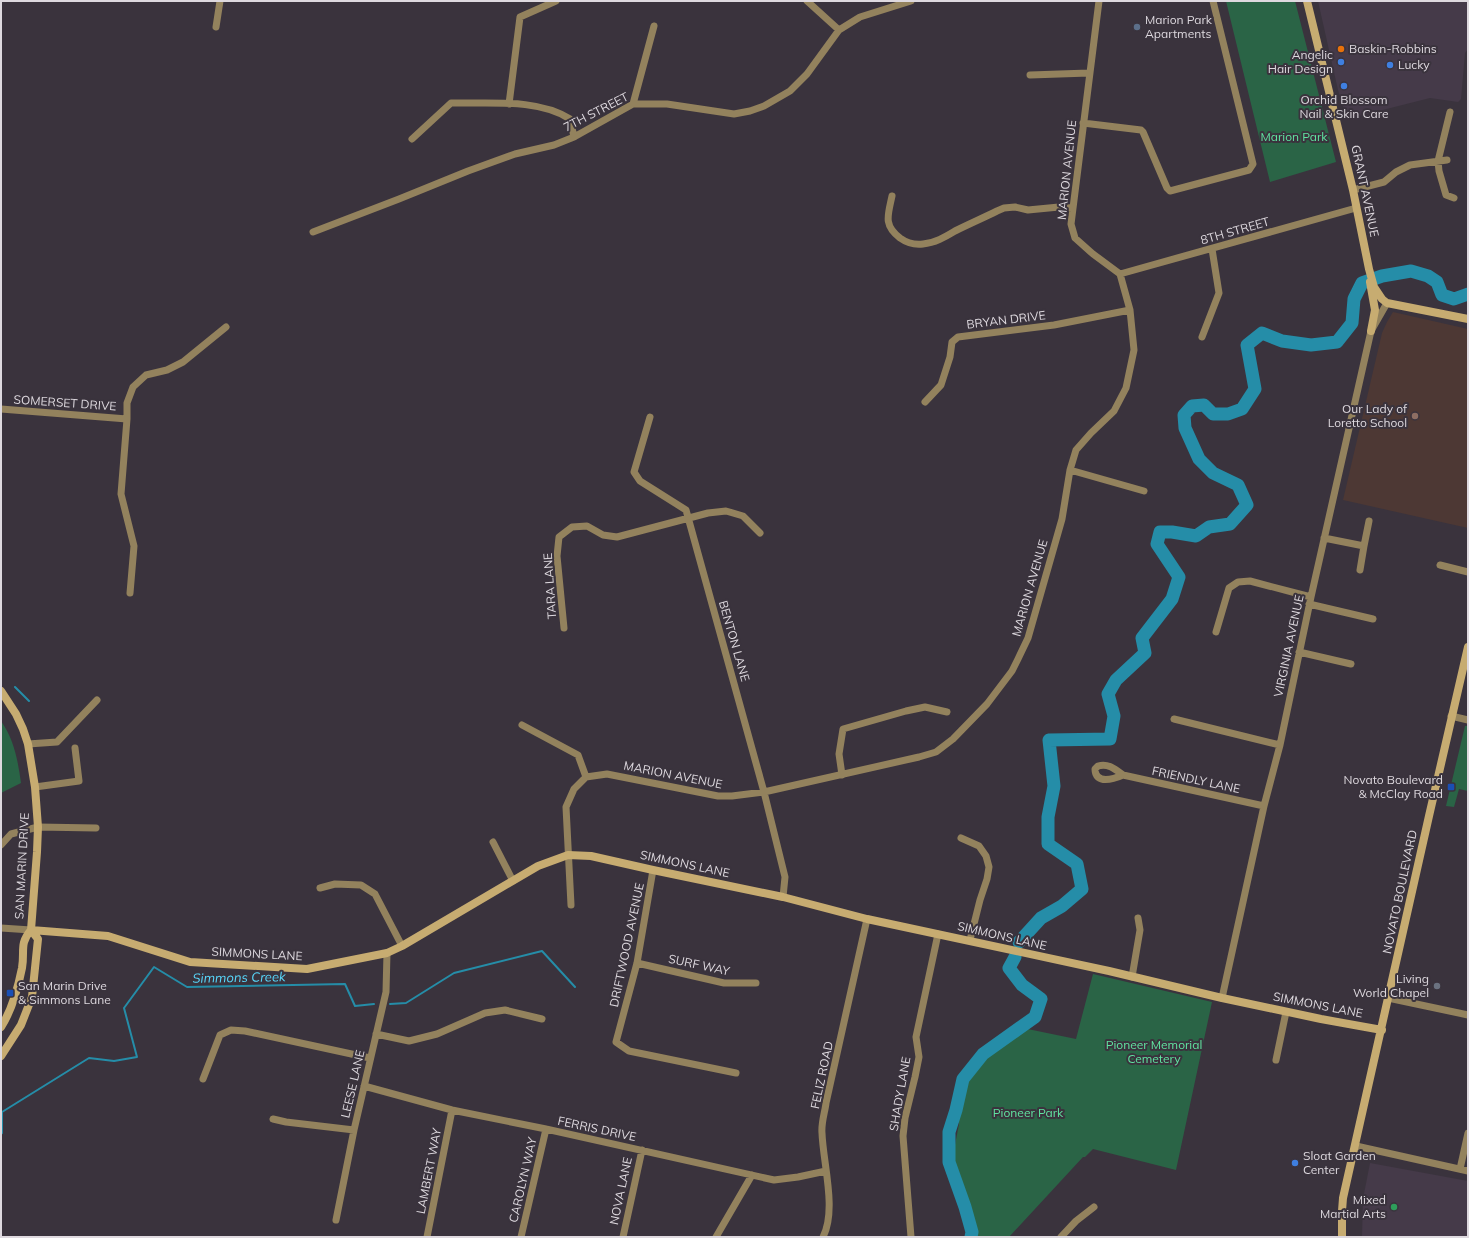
<svg xmlns="http://www.w3.org/2000/svg" width="1469" height="1238" viewBox="0 0 1469 1238" font-family="Mulish,sans-serif">
<style>
.built{fill:#453a49}
.education{fill:#4d3834}
.green{fill:#2a6446}
.lines{fill:none;stroke-linecap:round;stroke-linejoin:round}
.stream{stroke:#258da8;stroke-width:2}
.river{stroke:#258da8;stroke-width:13}
.street{stroke:#93825d;stroke-width:7}
.secondary{stroke:#c7ac71;stroke-width:8}
.service-dot{fill:#5c6f8a;stroke:#3a333d;stroke-width:1.5}
.food-dot{fill:#e8710a;stroke:#3a333d;stroke-width:1.5}
.shop-dot{fill:#3f7fe0;stroke:#3a333d;stroke-width:1.5}
.education-dot{fill:#8d6e63;stroke:#3a333d;stroke-width:1.5}
.transit-dot{fill:#1a4fb4;stroke:#3a333d;stroke-width:1.5}
.worship-dot{fill:#6b7280;stroke:#3a333d;stroke-width:1.5}
.leisure-dot{fill:#2e9e5b;stroke:#3a333d;stroke-width:1.5}
.labels{text-anchor:middle;stroke-width:4;stroke-linejoin:round;paint-order:stroke}
.poi-label{font-size:12px;fill:#ded9df;stroke:#3a333d;text-anchor:start}
.street-label{font-size:12px;fill:#ded9df;stroke:#3a333d}
.park-label{font-size:12px;fill:#60e5a1;stroke:#3a333d}
.water-label{font-size:13px;font-style:italic;fill:#58d8fc;stroke:#3a333d}
</style>
<rect width="100%" height="100%" fill="#3a333d"/>
<!-- built -->
<path class="built" d="M 1318,1 L 1468,1 L 1468,49 L 1465,53 L 1461,99 L 1458,102 L 1430,98 L 1347,119 L 1338,90 Z
M 1370,1163 L 1468,1181 L 1468,1237 L 1362,1237 L 1363,1199 Z"/>
<!-- education -->
<path class="education" d="M 1393,312 L 1468,329 L 1468,528 L 1343,500 L 1382,333 L 1387,322 Z"/>
<!-- green -->
<path class="green" d="M 1226,1 L 1295,1 L 1336,162 L 1270,182 Z
M 1,721 C 14,739 18,761 21,783 L 1,793 Z
M 1465,726 L 1468,726 L 1468,791 L 1459,789 L 1454,807 L 1446,806 Z
M 1093,974 L 1212,1002 L 1176,1170 L 1093,1149 L 1085,1157 L 1083,1157 L 1009,1237 L 969,1237 L 955,1178 L 954,1150 L 959,1124 L 956,1097 L 967,1072 L 991,1054 L 1000,1036 L 1018,1027 L 1076,1039 Z"/>
<g class="lines">
<!-- stream -->
<path class="stream" d="M 15,687 L 29,701
M 390,1004 L 406,1003 L 454,973 L 542,951 L 575,987
M 1,1134 L 2,1133 L 2,1112 L 89,1058 L 114,1061 L 137,1057 L 124,1008 L 154,967 L 187,987 L 345,984 L 355,1006 L 374,1004"/>
<!-- river -->
<path class="river" d="M 1019,942 L 1041,918 L 1062,906 L 1082,889 L 1077,864 L 1048,844 L 1048,817 L 1054,786 L 1049,740 L 1110,739 L 1114,716 L 1108,694 L 1116,680 L 1145,653 L 1142,638 L 1172,599 L 1179,577 L 1157,544 L 1160,532 L 1172,532 L 1196,536 L 1209,527 L 1230,524 L 1247,505 L 1238,485 L 1213,473 L 1199,459 L 1185,428 L 1184,415 L 1192,406 L 1204,405 L 1213,414 L 1228,414 L 1242,409 L 1255,389 L 1247,345 L 1262,333 L 1282,341 L 1311,345 L 1337,342 L 1352,323 L 1354,299 L 1362,283 L 1382,276 L 1411,271 L 1428,276 L 1437,282 L 1442,295 L 1454,299 L 1468,294
M 971,1237 L 972,1232 L 965,1207 L 949,1162 L 949,1132 L 956,1110 L 963,1079 L 983,1054 L 1035,1017 L 1041,999 L 1022,985 L 1009,968 L 1015,957"/>
<!-- street -->
<path class="street" d="M 807,1 L 839,30
M 216,27 L 220,1
M 1030,75 L 1089,73
M 509,104 L 520,17 L 556,1
M 633,104 L 654,26
M 1450,112 L 1438,161 L 1439,171 L 1446,195 L 1454,198
M 1083,123 L 1141,130 L 1143,132 L 1167,188 L 1170,191 L 1249,170 L 1253,164 L 1213,1
M 412,139 L 451,103 C 488,104 538,98 570,119 L 574,137
M 1353,190 L 1384,182 L 1396,172 L 1410,165 L 1447,160
M 892,196 C 888,215 883,225 900,238 C 907,243 915,245 923,244 C 935,243 945,237 955,231 C 969,224 983,218 997,211 L 1004,208 L 1015,207 L 1028,210 L 1059,207 L 1072,208
M 313,232 L 399,199 L 468,171 L 515,154 L 554,145 L 574,137 L 633,104 L 667,104 L 734,114 L 750,111 L 764,106 L 790,91 L 807,74 L 839,30 L 860,17 L 911,1
M 1120,274 L 1356,208
M 1202,337 L 1219,293 L 1212,249
M 925,402 L 941,385 L 950,357 L 952,342 L 958,337 L 1054,325 L 1130,310
M 1,409 L 127,419
M 650,417 L 634,472 L 640,481 L 686,510 L 764,792 L 785,877 L 783,897
M 1070,470 L 1144,491
M 1324,538 L 1364,546 L 1360,570
M 1364,546 L 1369,521
M 1440,565 L 1468,572
M 130,593 L 134,546 L 121,494 L 127,419 L 127,403 L 133,387 L 146,375 L 167,370 L 183,362 L 226,327
M 1309,604 L 1373,619
M 564,628 L 557,556 L 559,537 L 572,527 L 587,526 L 603,535 L 617,537 L 708,513 L 726,511 L 743,516 L 760,533
M 1216,632 L 1229,588 L 1238,582 L 1250,581 L 1311,597
M 1299,652 L 1351,664
M 1451,716 L 1468,720
M 1174,719 L 1280,745
M 522,725 L 578,755 L 586,777
M 28,744 L 57,742 L 97,700
M 842,775 L 839,754 L 843,729 L 906,711 L 925,707 L 947,712
M 1123,775 C 1114,779 1095,785 1095,769 L 1098,766 C 1108,763 1115,769 1123,775 L 1264,806
M 35,787 L 79,781 L 75,748
M 961,838 L 979,846 L 986,856 L 989,867 L 987,879 L 980,900 L 970,940
M 493,842 L 513,881
M 1,845 L 11,834 L 38,827 L 96,828
M 653,870 L 637,963 L 616,1042 L 629,1051 L 736,1073
M 320,888 L 335,884 L 361,885 L 375,894 L 402,946
M 571,905 L 566,807 L 574,789 L 586,777 L 607,774 L 718,796 L 732,796 L 764,792 L 919,757 L 936,752 L 953,739 L 987,704 L 1012,671 L 1018,659 L 1028,638 L 1062,519 L 1070,470 L 1076,450 L 1091,433 L 1114,411 L 1126,388 L 1134,350 L 1130,310 L 1120,274 L 1093,254 L 1075,238 L 1071,224 L 1099,1
M 1,928 L 31,930
M 637,963 L 724,983 L 756,983
M 1132,977 L 1140,930 L 1138,918
M 1222,998 L 1264,806 L 1280,745 L 1311,597 L 1371,331 L 1387,303
M 1388,998 L 1468,1015
M 376,1034 L 409,1041 L 437,1034 L 485,1013 L 505,1010 L 542,1019
M 1276,1060 L 1286,1012
M 203,1079 L 220,1035 L 231,1030 L 245,1031 L 370,1058
M 364,1086 L 452,1110 L 546,1129 L 774,1180 L 798,1177 L 826,1171
M 273,1119 L 286,1122 L 354,1130
M 1356,1146 L 1468,1171
M 1460,1169 L 1468,1133
M 336,1220 L 354,1130 L 386,992 L 387,953
M 427,1237 L 452,1110
M 521,1237 L 546,1129
M 623,1237 L 642,1150
M 716,1237 L 752,1175
M 823,1237 C 837,1210 823,1163 822,1133 C 821,1123 825,1112 826,1103 L 867,919
M 911,1237 L 903,1136 L 905,1118 L 915,1077 L 919,1057 L 916,1037 L 938,934
M 1061,1237 L 1076,1221 L 1094,1207"/>
<!-- secondary -->
<path class="secondary" d="M 1307,1 L 1353,190 L 1369,269 L 1374,287 L 1382,299 L 1387,303 L 1468,319
M 1370,282 L 1375,310 L 1371,331
M 1,691 L 16,714 L 23,729 L 28,744 L 35,787 L 38,827 L 37,852 L 31,930 C 19,944 25,951 22,968 C 18,988 12,1010 1,1027
M 31,930 L 108,936 L 190,962 L 307,969 L 387,953 L 402,946 L 538,866 L 568,855 L 591,856 L 653,870 L 783,897 L 867,919 L 1109,971 L 1222,998 L 1321,1019 L 1382,1030
M 1,1056 L 21,1025 L 32,997 L 38,939 L 31,930
M 1342,1237 L 1342,1211 L 1343,1198 L 1429,816 L 1468,647"/>
</g>
<!-- markers -->
<circle class="service-dot" cx="1137" cy="27" r="4"/>
<circle class="food-dot" cx="1341" cy="49" r="4"/>
<g class="shop-dot">
<circle cx="1341" cy="62" r="4"/>
<circle cx="1390" cy="65" r="4"/>
<circle cx="1344" cy="86" r="4"/>
<circle cx="1295" cy="1163" r="4"/>
</g>
<circle class="education-dot" cx="1415" cy="416" r="4"/>
<g class="transit-dot">
<rect x="1447" y="783" width="8" height="8" rx="2"/>
<rect x="6" y="989" width="8" height="8" rx="2"/>
</g>
<circle class="worship-dot" cx="1437" cy="986" r="4"/>
<circle class="leisure-dot" cx="1394" cy="1207" r="4"/>
<g class="labels">
<!-- poi labels -->
<g class="poi-label">
<text x="1145" y="24">Marion Park<tspan x="1145" dy="14">Apartments</tspan></text>
<text x="1349" y="53">Baskin-Robbins</text>
<text x="1333" y="59" text-anchor="end">Angelic<tspan x="1333" dy="14">Hair Design</tspan></text>
<text x="1398" y="69">Lucky</text>
<text x="1344" y="104" text-anchor="middle">Orchid Blossom<tspan x="1344" dy="14">Nail &amp; Skin Care</tspan></text>
<text x="1407" y="413" text-anchor="end">Our Lady of<tspan x="1407" dy="14">Loretto School</tspan></text>
<text x="1443" y="784" text-anchor="end">Novato Boulevard<tspan x="1443" dy="14">&amp; McClay Road</tspan></text>
<text x="1429" y="983" text-anchor="end">Living<tspan x="1429" dy="14">World Chapel</tspan></text>
<text x="18" y="990">San Marin Drive<tspan x="18" dy="14">&amp; Simmons Lane</tspan></text>
<text x="1303" y="1160">Sloat Garden<tspan x="1303" dy="14">Center</tspan></text>
<text x="1386" y="1204" text-anchor="end">Mixed<tspan x="1386" dy="14">Martial Arts</tspan></text>
</g>
<!-- street labels -->
<g class="street-label">
<text transform="translate(596 112) rotate(-27)" y="4">7TH STREET</text>
<text transform="translate(1067 170) rotate(-84)" y="4">MARION AVENUE</text>
<text transform="translate(1365 191) rotate(78)" y="4">GRANT AVENUE</text>
<text transform="translate(1235 231) rotate(-16)" y="4">8TH STREET</text>
<text transform="translate(1006 320) rotate(-7)" y="4">BRYAN DRIVE</text>
<text transform="translate(65 403) rotate(4)" y="4">SOMERSET DRIVE</text>
<text transform="translate(550 586) rotate(-94)" y="4">TARA LANE</text>
<text transform="translate(1030 588) rotate(-74)" y="4">MARION AVENUE</text>
<text transform="translate(734 641) rotate(74)" y="4">BENTON LANE</text>
<text transform="translate(1289 646) rotate(-78)" y="4">VIRGINIA AVENUE</text>
<text transform="translate(673 775) rotate(11)" y="4">MARION AVENUE</text>
<text transform="translate(1196 780) rotate(12)" y="4">FRIENDLY LANE</text>
<text transform="translate(685 864) rotate(12)" y="4">SIMMONS LANE</text>
<text transform="translate(22 866) rotate(-87)" y="4">SAN MARIN DRIVE</text>
<text transform="translate(1400 892) rotate(-78)" y="4">NOVATO BOULEVARD</text>
<text transform="translate(1002 936) rotate(13)" y="4">SIMMONS LANE</text>
<text transform="translate(627 945) rotate(-78)" y="4">DRIFTWOOD AVENUE</text>
<text transform="translate(257 954) rotate(3)" y="4">SIMMONS LANE</text>
<text transform="translate(699 965) rotate(12)" y="4">SURF WAY</text>
<text transform="translate(1318 1005) rotate(11)" y="4">SIMMONS LANE</text>
<text transform="translate(822 1075) rotate(-78)" y="4">FELIZ ROAD</text>
<text transform="translate(353 1084) rotate(-77)" y="4">LEESE LANE</text>
<text transform="translate(900 1094) rotate(-80)" y="4">SHADY LANE</text>
<text transform="translate(597 1129) rotate(12)" y="4">FERRIS DRIVE</text>
<text transform="translate(429 1171) rotate(-79)" y="4">LAMBERT WAY</text>
<text transform="translate(523 1180) rotate(-77)" y="4">CAROLYN WAY</text>
<text transform="translate(621 1191) rotate(-78)" y="4">NOVA LANE</text>
</g>
<!-- park labels -->
<g class="park-label">
<text x="1294" y="141">Marion Park</text>
<text x="1154" y="1049">Pioneer Memorial<tspan x="1154" dy="14">Cemetery</tspan></text>
<text x="1028" y="1117">Pioneer Park</text>
</g>
<!-- water labels -->
<g class="water-label">
<text transform="translate(239 977) rotate(-1)" y="5">Simmons Creek</text>
</g>
</g>
<!-- border -->
<rect width="1469" height="1238" fill="none" stroke="#ded9df" stroke-width="4"/>
</svg>
